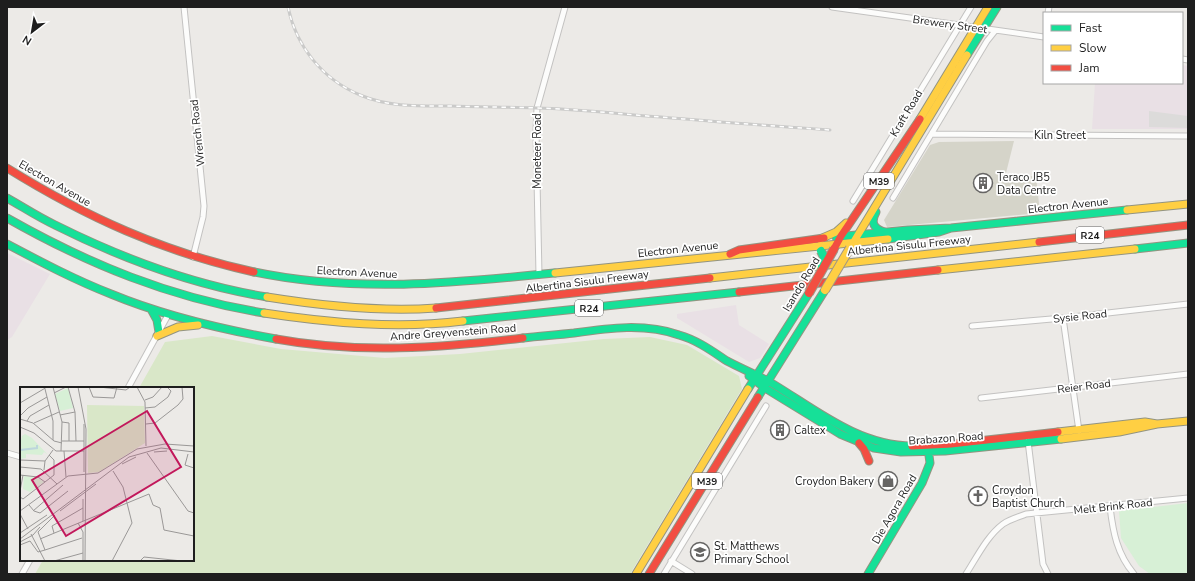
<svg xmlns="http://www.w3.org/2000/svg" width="1195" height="581" viewBox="0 0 1195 581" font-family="'Nunito Sans',sans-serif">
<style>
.industrial{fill:#e9e0e5}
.construction{fill:#d5d4c9}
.grass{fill:#d9e7c8}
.park{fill:#d7f0d6}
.parking{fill:#dcdbda}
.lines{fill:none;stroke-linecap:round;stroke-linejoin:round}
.street-casing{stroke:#c3c2c1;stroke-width:7}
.fast-casing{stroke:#939481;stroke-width:9}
.slow-casing{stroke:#939481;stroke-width:9}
.jam-casing{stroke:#939481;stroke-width:9}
.street{stroke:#fcfcfb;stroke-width:5}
.fast{stroke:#16e098;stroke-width:7}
.slow{stroke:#ffcf43;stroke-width:7}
.jam{stroke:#f24e42;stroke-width:7}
.rail-casing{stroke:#cacac9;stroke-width:3}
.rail{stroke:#fff;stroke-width:1.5;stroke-dasharray:4.5;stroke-linecap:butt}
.fast-bridge-casing{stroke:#a09786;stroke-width:10;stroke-linecap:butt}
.slow-bridge-casing{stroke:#a09786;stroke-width:10;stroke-linecap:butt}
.jam-bridge-casing{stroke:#a09786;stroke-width:10;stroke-linecap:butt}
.fast-bridge{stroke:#16e098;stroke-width:8}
.slow-bridge{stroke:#ffcf43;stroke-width:8}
.jam-bridge{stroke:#f24e42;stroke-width:8}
.labels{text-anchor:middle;stroke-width:3.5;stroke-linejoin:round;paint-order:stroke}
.shield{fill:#fff;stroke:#626262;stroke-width:1}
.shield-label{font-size:10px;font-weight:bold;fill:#1e1e1e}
.street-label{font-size:11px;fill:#1e1e1e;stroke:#fff}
.poi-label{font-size:11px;fill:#1e1e1e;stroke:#fff;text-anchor:start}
.inset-river{fill:none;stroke:#bdd6dc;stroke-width:2}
.inset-road{fill:none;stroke:#9a9897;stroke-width:1}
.view{fill:#c2185b;fill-opacity:0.15;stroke:#c2185b;stroke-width:2}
.inset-edge{fill:none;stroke:#1e1e1e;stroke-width:2}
</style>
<rect width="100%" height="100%" fill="#eceae7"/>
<!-- industrial -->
<path class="industrial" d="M 1182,65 L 1188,66 L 1188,129 L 1092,129 L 1095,83 L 1182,83 Z
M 7,253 L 50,274 L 12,337 L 7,340 Z
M 736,305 L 739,325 L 769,344 L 760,358 L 749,362 L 677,318 L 677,314 Z"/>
<!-- construction -->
<path class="construction" d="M 1014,141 L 1005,177 L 1036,176 L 1040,213 L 887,227 L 884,220 L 930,145 L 939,142 Z"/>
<!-- grass -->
<path class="grass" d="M 212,336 L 281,349 L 385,358 L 460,354 L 604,339 L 650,337 L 687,345 L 739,376 L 742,389 L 630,574 L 35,574 L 43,560 L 193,560 L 193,388 L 139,388 L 165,342 Z"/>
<!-- park -->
<path class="park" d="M 1188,503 L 1188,574 L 1150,574 L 1139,566 L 1121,538 L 1119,511 Z"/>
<!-- parking -->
<path class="parking" d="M 1149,111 L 1188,116 L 1188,128 L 1149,127 Z"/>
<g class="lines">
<defs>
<path id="street" d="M 184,7 L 204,206 L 203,217 L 193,257
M 832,7 L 1044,37
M 1048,13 L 1049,7
M 1182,59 L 1188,60
M 932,134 L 1188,136
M 893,198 L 987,41 L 995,31
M 853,201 L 971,7
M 539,275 L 536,131 L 537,108 L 565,7
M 1063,318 L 1079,431
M 972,326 L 1063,318 L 1188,304
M 128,388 L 168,315
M 981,398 L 1188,374
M 1028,441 L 1043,564 L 1048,574
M 7,453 L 21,457
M 1110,507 C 1113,532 1117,554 1134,574
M 671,561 L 692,574
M 22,574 L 30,560
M 664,574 L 766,406
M 966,574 C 977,557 987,536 1003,524 C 1010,519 1019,517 1026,514 L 1188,498"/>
<path id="fast" d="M 967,55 L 997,7
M 7,198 C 23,207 38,217 55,225 C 121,258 193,285 267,297
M 876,212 C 870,223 874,229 885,232
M 7,218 C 88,264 171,298 264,313
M 836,237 L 908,230 L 951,228 L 1127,210
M 888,239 L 939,232 L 951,228
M 7,244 C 41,262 75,280 111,294 C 164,316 220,329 276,339
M 1135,249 L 1188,243
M 254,272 C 354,293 454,283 555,273
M 151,309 L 157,320 L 159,332
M 463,321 L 739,292
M 523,338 C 540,336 557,335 574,333 C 609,328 645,323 679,335 C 697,340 712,351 727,361 C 742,369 758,375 773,384 C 816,410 859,446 912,446
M 749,376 L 765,388 L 840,434 L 874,448 L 901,452 L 945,451 L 1061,439
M 748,389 L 809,293
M 758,397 L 825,290
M 868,574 L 922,483 L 930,463 L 928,448"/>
<path id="slow" d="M 920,119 L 988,7
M 1127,210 L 1188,204
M 820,239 L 836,232 L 846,223
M 850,248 L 967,55
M 938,270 L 1135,249
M 555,273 L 888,239
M 710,278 L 1039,242
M 267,297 C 323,306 380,312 436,308
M 264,313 C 330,323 397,329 463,321
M 157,336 L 178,327 L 198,325
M 1058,432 L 1145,422 L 1157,424
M 1061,439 L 1119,432 L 1157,424 L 1188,421
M 636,574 L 748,389"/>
<path id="jam" d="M 7,168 C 86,217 163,252 254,272
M 1039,242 L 1188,225
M 834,249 L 841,236 L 920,119
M 730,254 L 739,250 L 824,238
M 739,292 L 938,270
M 436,308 L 710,278
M 276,339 C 357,354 442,348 523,338
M 859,443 L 864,449 L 869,461
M 912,446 L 951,444 L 1058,432
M 649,574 L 758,397"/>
</defs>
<!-- street casing -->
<use href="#street" class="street-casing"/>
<!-- fast casing -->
<use href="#fast" class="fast-casing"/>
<!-- slow casing -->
<use href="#slow" class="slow-casing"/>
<!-- jam casing -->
<use href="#jam" class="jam-casing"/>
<!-- street -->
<use href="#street" class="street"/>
<!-- fast -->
<use href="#fast" class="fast"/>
<!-- slow -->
<use href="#slow" class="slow"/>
<!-- jam -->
<use href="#jam" class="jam"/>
<defs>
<path id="rail" d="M 288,7 C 296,46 322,79 360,95 C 388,107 419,106 449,106 C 478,107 508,107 537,108 C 578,109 619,114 661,117 C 717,122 773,126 830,130"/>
</defs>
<!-- rail casing -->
<use href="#rail" class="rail-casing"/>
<!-- rail -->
<use href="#rail" class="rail"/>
<defs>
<path id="fast-bridge" d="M 821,251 L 824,257 L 822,266"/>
<path id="slow-bridge" d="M 825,290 L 850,248"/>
<path id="jam-bridge" d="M 809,293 L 834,249"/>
</defs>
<!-- fast-bridge casing -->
<use href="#fast-bridge" class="fast-bridge-casing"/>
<!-- slow-bridge casing -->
<use href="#slow-bridge" class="slow-bridge-casing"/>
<!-- jam-bridge casing -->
<use href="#jam-bridge" class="jam-bridge-casing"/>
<!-- fast-bridge -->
<use href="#fast-bridge" class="fast-bridge"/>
<!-- slow-bridge -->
<use href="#slow-bridge" class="slow-bridge"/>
<!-- jam-bridge -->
<use href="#jam-bridge" class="jam-bridge"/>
</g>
<!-- icons -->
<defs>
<symbol id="building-ring" viewBox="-11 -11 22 22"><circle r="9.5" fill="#fff" stroke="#666564" stroke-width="1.5"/><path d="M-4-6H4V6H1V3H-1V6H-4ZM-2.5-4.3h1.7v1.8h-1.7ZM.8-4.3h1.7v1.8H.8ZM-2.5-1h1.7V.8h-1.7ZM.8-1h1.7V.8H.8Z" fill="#666564"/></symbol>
<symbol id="shop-ring" viewBox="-11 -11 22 22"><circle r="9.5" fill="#fff" stroke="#666564" stroke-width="1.5"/><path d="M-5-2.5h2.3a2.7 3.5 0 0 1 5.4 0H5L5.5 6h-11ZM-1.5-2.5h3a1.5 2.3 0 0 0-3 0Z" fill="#666564"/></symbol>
<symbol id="church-ring" viewBox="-11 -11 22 22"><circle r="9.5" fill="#fff" stroke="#666564" stroke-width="1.5"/><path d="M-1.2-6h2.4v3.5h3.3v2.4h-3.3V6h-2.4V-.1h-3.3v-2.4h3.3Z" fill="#666564"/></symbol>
<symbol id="school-ring" viewBox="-11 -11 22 22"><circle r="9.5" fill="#fff" stroke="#666564" stroke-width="1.5"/><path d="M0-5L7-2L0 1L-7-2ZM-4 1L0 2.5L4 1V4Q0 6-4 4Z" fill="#666564"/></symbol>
</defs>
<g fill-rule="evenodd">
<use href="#building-ring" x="972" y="172" width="22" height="22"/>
<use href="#building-ring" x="769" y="419" width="22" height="22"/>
<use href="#shop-ring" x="877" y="470" width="22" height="22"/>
<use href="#church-ring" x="967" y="485" width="22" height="22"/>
<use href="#school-ring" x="689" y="541" width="22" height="22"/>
</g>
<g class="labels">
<!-- shield labels -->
<g class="shield">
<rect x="864" y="173" width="30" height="16" rx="3"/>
<rect x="1076" y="227" width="28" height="16" rx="3"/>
<rect x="575" y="300" width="28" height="16" rx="3"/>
<rect x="692" y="473" width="30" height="16" rx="3"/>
</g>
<g class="shield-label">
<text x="879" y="185">M39</text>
<text x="1090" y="239">R24</text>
<text x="589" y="312">R24</text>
<text x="707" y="485">M39</text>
</g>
<!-- street labels -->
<g class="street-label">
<text transform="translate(950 24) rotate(8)" y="4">Brewery Street</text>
<text transform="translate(906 113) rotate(-59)" y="4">Kraft Road</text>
<text transform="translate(197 133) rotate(-96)" y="4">Wrench Road</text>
<text x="1060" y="139">Kiln Street</text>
<text transform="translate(537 151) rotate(-90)" y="4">Moneteer Road</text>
<text transform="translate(55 183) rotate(30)" y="4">Electron Avenue</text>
<text transform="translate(1068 205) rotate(-6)" y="4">Electron Avenue</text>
<text transform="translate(909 245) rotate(-6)" y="4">Albertina Sisulu Freeway</text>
<text transform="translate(678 249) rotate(-6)" y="4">Electron Avenue</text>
<text transform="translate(357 272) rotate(3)" y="4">Electron Avenue</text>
<text transform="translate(587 281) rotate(-7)" y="4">Albertina Sisulu Freeway</text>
<text transform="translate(801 284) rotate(-59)" y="4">Isando Road</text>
<text transform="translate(1080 316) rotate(-6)" y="4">Sysie Road</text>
<text transform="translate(453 332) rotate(-4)" y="4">Andre Greyvenstein Road</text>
<text transform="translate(1084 386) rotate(-7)" y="4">Reier Road</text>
<text transform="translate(946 438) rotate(-4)" y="4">Brabazon Road</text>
<text transform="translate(1113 506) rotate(-6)" y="4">Melt Brink Road</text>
<text transform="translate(894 509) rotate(-60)" y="4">Die Agora Road</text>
</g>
<!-- poi labels -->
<g class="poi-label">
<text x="997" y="181">Teraco JB5<tspan x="997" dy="13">Data Centre</tspan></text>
<text x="794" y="434">Caltex</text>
<text x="874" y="485" text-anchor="end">Croydon Bakery</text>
<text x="992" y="494">Croydon<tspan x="992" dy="13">Baptist Church</tspan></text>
<text x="714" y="550">St. Matthews<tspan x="714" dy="13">Primary School</tspan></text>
</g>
</g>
<!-- overview -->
<g transform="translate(20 387)">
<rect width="174" height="174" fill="#eceae7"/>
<path d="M 67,18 L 124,19 L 125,56 L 79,85 L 68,86 Z" fill="#d9e7c8"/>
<path d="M 48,1 L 53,21 L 40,24 L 35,7 ZM 5,47 L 12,51 L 28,68 L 24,65 L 22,68 L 6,67 L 6,71 L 0,72 L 0,57 L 2,49 ZM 4,89 L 18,91 L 24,95 L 10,105 L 3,102 Z" fill="#d7f0d6"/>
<path class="inset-river" d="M 0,63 L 17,61 L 17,58"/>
<path class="inset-road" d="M 33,0 L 42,35 L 41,64M 48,0 L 55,25 L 56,54M 58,0 L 66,42 L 65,174M 69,0 L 73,10 L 94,11 L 97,0M 79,0 L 106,3 L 110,0M 117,0 L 125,15 L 126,59M 25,2 L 33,34 L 33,53M 34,6 L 46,0M 125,13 L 133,10 L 142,0M 0,16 L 27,0M 125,21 L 135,20 L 148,10 L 151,4 L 147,0M 40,28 L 55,25M 0,29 L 8,21 L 27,10M 0,32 L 13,36 L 34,54 L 42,56M 7,34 L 10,29 L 29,18M 42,35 L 49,36 L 49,54M 14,36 L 39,25M 64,37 L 64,85M 126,37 L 135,36 L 158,18 L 163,12 L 162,0M 0,40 L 14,46 L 36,64 L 64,64M 42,54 L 64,54M 44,64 L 46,90M 134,65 L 147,64M 127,66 L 168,124 L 174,126M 168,67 L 165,78 L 174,81M 0,73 L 25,74M 102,77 L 116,70M 0,80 L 21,82 L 37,97M 24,83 L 25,74 L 33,63M 0,88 L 18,90 L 25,95M 0,104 L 3,88M 0,110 L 3,112 L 34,88 L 34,73 L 29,68M 9,118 L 14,124 L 20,126 L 48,104M 0,124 L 48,89 L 78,86 L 117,62 L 145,57 L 174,59M 13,124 L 43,98M 40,124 L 76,97M 0,127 L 8,142M 63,134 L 63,112M 58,136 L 63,145 L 63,174M 0,146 L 27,128M 34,146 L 32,139 L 63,121M 11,147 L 25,174M 0,152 L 109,70 L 141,61 L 174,65M 20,152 L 129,107 L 133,118 L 140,121 L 144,143 L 174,149M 0,155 L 13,148 L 20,140M 0,158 L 10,154 L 18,165M 25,163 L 62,151M 18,165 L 25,163 L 18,145 L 35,128M 34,174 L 63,166M 92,174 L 112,136 L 103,100 L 93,84M 120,174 L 124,170 L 162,174"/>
<path class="view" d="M 127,24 L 161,80 L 46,149 L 12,93 Z"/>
<rect width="174" height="174" class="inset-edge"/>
</g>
<!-- border -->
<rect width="1195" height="581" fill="none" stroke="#1e1e1e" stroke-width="16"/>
<!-- legend -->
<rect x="1043" y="12" width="140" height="72" fill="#ffffff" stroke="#a5a5a5"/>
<rect x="1051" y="25" width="20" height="6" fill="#16e098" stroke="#a5a5a5"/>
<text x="1079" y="32" font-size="12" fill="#1e1e1e">Fast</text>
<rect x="1051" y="45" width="20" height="6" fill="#ffcf43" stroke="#a5a5a5"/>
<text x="1079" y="52" font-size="12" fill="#1e1e1e">Slow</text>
<rect x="1051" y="65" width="20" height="6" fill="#f24e42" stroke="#a5a5a5"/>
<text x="1079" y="72" font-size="12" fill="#1e1e1e">Jam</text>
<!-- north arrow -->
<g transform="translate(32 32) rotate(211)" stroke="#ffffff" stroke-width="3" paint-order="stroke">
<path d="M0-3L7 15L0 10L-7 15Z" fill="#1e1e1e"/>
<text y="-6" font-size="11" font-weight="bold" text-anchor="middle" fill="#1e1e1e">N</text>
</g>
</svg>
